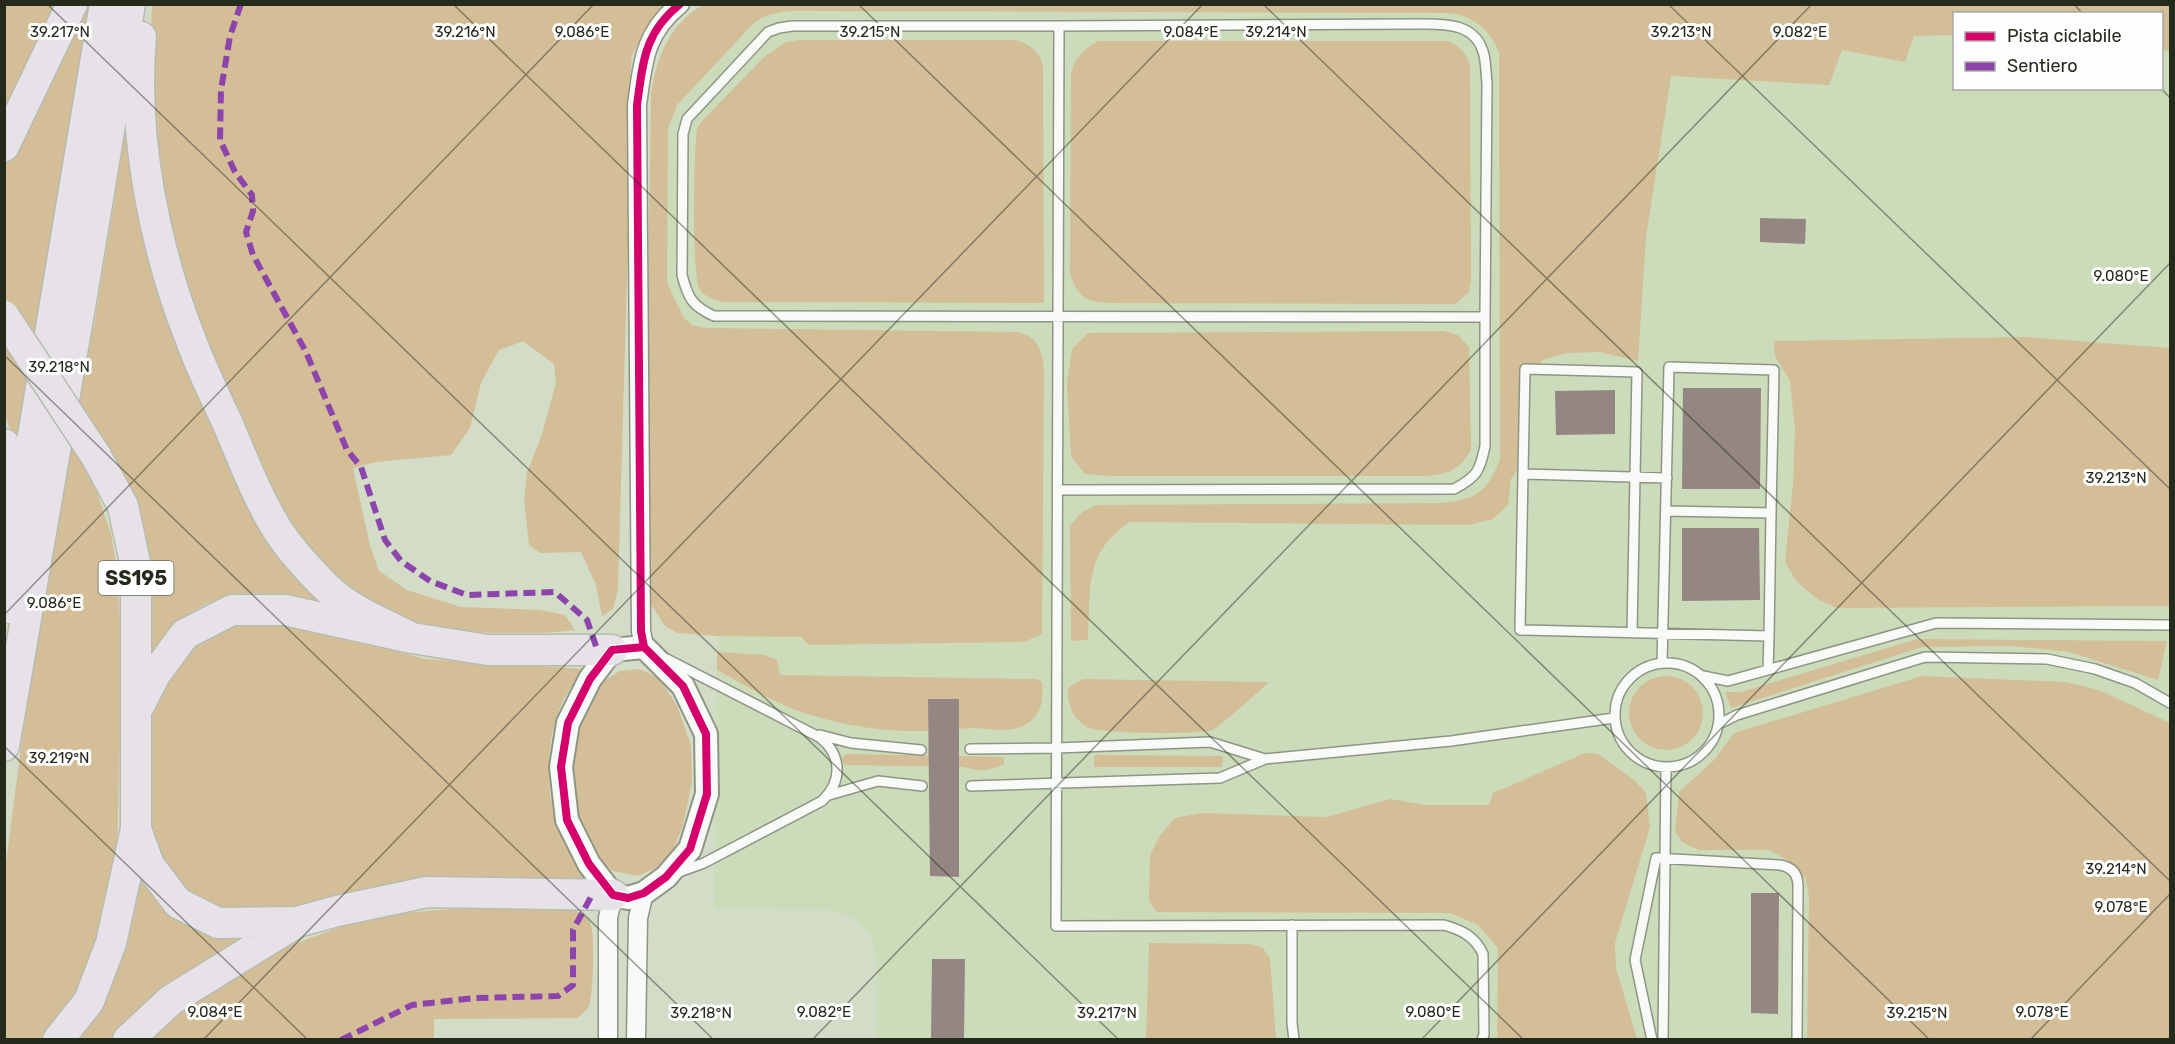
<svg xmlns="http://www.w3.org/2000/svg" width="2175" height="1044" viewBox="0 0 2175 1044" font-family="Rubik,sans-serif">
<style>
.built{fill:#ccdbb9;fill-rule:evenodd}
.green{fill:#d4be98}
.building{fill:#948783}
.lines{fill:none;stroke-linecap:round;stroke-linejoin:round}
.service-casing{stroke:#8e9585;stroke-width:12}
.minor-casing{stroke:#8e9585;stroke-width:21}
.tertiary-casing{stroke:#8e9585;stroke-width:26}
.trunk-casing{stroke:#b7bcb1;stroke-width:33}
.service{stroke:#f8faf7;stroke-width:9}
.minor{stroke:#f8faf7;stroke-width:18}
.tertiary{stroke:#f8faf7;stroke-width:22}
.trunk{stroke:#e6e2e8;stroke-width:30}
.trunk-bridge-casing{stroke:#b7bcb1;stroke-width:33;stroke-linecap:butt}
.trunk-bridge{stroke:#e6e2e8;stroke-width:30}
.quiet{stroke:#8e44ad;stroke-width:6;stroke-dasharray:12 6;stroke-linecap:butt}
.cycleway-casing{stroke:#fefefe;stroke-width:11}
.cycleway{stroke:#d6006c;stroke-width:8}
.ticks{fill:none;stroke:#242a1c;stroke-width:1.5;stroke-opacity:0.45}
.labels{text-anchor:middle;stroke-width:6;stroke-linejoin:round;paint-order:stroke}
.shield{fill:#fefefe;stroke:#656a60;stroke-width:1.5}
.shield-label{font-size:20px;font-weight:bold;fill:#242a1c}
.ticks-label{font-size:15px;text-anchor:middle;fill:#242a1c;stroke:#fefefe;stroke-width:6;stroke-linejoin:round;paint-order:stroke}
</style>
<rect width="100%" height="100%" fill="#d2dcc7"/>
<!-- built -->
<path class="built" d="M 1782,4 L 2170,9 L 2170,1039 L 877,1039 L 877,961 L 871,935 L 852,917 L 826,910 L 714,909 L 718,577 L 653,511 L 657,108 L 761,5 ZM 1954,14 L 2162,14 L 2162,88 L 1954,88 Z"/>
<!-- green -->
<path class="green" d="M 5,5 L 61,5 L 5,121 Z
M 78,5 L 93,5 L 16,440 L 11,432 L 5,415 L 4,325 L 16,315 L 5,297 L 5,162 L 65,38 Z
M 152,5 L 664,5 L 643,34 L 632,55 L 627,114 L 628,243 L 618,589 L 613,609 L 602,616 L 596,585 L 581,552 L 540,553 L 529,545 L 524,500 L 527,472 L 541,437 L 556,383 L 554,364 L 523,341 L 499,350 L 481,383 L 470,428 L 451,455 L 376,462 L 353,468 L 370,546 L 379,571 L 407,590 L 461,607 L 540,610 L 565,615 L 575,630 C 554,633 533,633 512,633 C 451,633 400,626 350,588 C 343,583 335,578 328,571 C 288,531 267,479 244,428 C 231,398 214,368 203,337 C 164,227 146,122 152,5 Z
M 703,5 L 2170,5 L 2170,50 L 2162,51 L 2162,14 L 1954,14 L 1954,41 L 1951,35 L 1914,36 L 1905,62 L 1842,50 L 1829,85 L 1671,76 L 1646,237 L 1638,361 L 1600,352 L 1566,353 L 1543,360 L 1528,373 L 1519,387 L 1517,471 L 1511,479 L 1508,505 L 1493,519 L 1468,525 L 1130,522 C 1083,552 1091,591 1088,640 L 1071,641 L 1070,526 L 1082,512 L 1097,505 L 1441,503 C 1475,500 1488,492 1500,459 L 1499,52 C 1489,29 1473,15 1447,13 L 826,11 C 802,11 776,8 755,22 L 677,105 L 668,128 L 667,283 L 684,318 L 692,325 L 705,328 L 1016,332 C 1037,335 1042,350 1044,370 L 1042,634 L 1024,642 L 809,645 L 801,637 L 717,636 L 677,633 L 664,625 L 650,602 L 647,589 L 645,519 L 651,94 C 656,58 670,23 703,5 Z
M 800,40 L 1016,40 C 1029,44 1039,51 1043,65 L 1044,303 L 724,302 C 716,301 705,297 700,290 C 691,277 694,150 697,129 L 702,121 L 764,57 L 786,42 Z
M 1098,41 L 1447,41 C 1459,45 1466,53 1470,65 L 1471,281 L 1469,292 L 1455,304 L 1112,303 C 1087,302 1077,298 1070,273 L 1071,74 C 1075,57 1083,50 1098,41 Z
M 122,92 L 174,325 L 343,614 C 324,608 304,601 285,597 C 221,582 176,613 142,665 L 146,585 L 76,401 L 94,325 L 116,191 Z
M 1444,331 L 1458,335 L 1469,347 L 1471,450 C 1458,471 1451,473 1428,476 L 1112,476 L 1085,474 L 1071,456 L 1067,383 L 1072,349 L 1088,333 Z
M 2026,337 L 2170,348 L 2170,606 L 1837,608 L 1819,600 L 1805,589 L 1795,579 L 1785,562 L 1793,484 L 1795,429 L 1790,381 L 1775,356 L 1774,341 Z
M 69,443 L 94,483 L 111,534 L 118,575 L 121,677 L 117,859 L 101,941 L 79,985 L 67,1003 L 82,1015 L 135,875 L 253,938 L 121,1029 L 111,1039 L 5,1040 L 5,871 L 36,630 Z
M 271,617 L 425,659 L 586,669 C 580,677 572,685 566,695 C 546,731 544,782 556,822 C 562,842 574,861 586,879 L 415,880 L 324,899 L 290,911 L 206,908 L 165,870 L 148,820 L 146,749 L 151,717 L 161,679 L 187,647 L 230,619 Z
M 1917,639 L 2167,641 L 2158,680 L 2069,652 L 2012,646 L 1922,647 L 1731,708 L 1725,692 L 1741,692 Z
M 717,652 L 765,655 L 777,660 L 780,675 L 1037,679 L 1042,682 C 1043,698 1043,713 1028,723 C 1012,734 993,729 975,728 C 960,728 944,731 929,731 C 891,732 848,727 811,715 C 777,705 748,687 717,670 Z
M 640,669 L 660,679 L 677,706 L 691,745 L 692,782 L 683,825 L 673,851 L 656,868 L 638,876 L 613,871 L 596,858 L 574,809 L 570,772 L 574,738 L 585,708 L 600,683 L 620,671 Z
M 1922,676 L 2066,682 L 2099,690 L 2170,723 L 2170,1039 L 1807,1039 L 1809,897 L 1806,879 L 1789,861 L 1769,850 L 1699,850 L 1682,842 L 1675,831 L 1679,792 L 1714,760 L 1734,733 Z
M1629 713a37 37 0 1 1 74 0a37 37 0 1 1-74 0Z
M 1083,679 L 1269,682 C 1259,691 1220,727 1212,730 C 1196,735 1100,734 1087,727 C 1072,718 1067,704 1068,688 Z
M 1585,753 L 1598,754 L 1634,780 L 1646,793 L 1650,827 L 1615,943 L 1616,968 L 1637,1039 L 1497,1039 L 1498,948 L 1478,925 L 1450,913 L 1157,912 L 1149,901 L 1150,855 L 1159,837 L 1175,818 L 1201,813 L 1327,817 L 1390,799 L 1425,805 L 1489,805 L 1493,793 Z
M 847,754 L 1004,757 L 1004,764 C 990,771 979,772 964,767 L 845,765 L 842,762 L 843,757 Z
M 1094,755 L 1223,756 L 1222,767 L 1094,767 Z
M 461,908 L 575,910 C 581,913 586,916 590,922 C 595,933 594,997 588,1008 C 586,1011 580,1015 578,1018 L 434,1019 L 434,1039 L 138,1040 L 156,1023 L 278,950 L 343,926 L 395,914 Z
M 1149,943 L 1249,944 L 1262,947 L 1270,958 L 1276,1039 L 1146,1039 Z"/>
<!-- building -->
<path class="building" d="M 1760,218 L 1806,219 L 1805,244 L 1760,242 Z
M 1683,388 L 1761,388 L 1760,489 L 1682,489 Z
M 1615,390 L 1615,434 L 1556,435 L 1555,391 Z
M 1682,528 L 1759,528 L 1760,600 L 1682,601 Z
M 928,699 L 959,699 L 959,877 L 930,876 Z
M 1751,893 L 1779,893 L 1778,1014 L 1751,1013 Z
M 932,959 L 965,959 L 964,1040 L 931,1040 Z"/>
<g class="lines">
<defs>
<path id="service" d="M 1059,26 L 1414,24 C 1442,24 1476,21 1484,55 C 1486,64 1486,74 1487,83 L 1485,317 L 714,316 C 692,306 688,298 682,275 L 683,134 L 687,119 L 768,32 L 779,28 L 792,26 L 1059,26 L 1058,315 L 1058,330 L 1056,926 L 1444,925 C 1461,930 1475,936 1483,954 L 1484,1034 L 1482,1040
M 1523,474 L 1667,478
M 1058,490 L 1454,489 C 1477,477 1480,471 1485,446 L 1485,317
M 1632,633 L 1637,372 L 1525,369 L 1520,630 L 1769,636 L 1771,513 L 1666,511
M 667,659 L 819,737 C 842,754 843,781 822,801 L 704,863 L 676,873
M1615 715a52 52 0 1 1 104 0a52 52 0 1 1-104 0Z
M 1662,663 L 1669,367 L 1774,370 L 1771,513
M 1768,670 L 1769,636
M 1703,676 L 1728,681 L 1936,623 L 2170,625
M 1719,724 L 1737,715 L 1925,657 L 2047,659 L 2095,669 L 2135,683 L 2170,703
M 820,735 L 851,743 L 921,750
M 970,749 L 1057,748 L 1210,742 L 1265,759
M 971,786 L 1220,778 L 1265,759 L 1451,741 L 1614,718
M 829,795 L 878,781 L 922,786
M 1292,925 L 1292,1023 L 1294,1040
M 1652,1040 L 1635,960 L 1656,858 L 1780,865 C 1792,867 1798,874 1798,886 L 1797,1040
M 1663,1040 L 1666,767"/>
<path id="minor" d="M 644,647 L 641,631 L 637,105 C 643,62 644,33 680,4
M 608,1040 L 608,918 L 613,895
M 636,1040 L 638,918 L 644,893"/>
<path id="tertiary" d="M 644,647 L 683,686 L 706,734 L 707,794 L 690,849 L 666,877 L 644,893 L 628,898 L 613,895 L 589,864 L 567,820 L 561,767 L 568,723 L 590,679 L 612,650 Z"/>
<path id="trunk" d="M 141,37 C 132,137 155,250 192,343 C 202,370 215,396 227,422 C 242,457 258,500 279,532 C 292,552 309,570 326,587 C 349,610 383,623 412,638
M 4,146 L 72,4
M 4,444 L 8,469 L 8,504
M 9,608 L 23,496 L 105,4
M 139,706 L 156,673 L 185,634 L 232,610 L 285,610 L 412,638 L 488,650 L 612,650
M 4,746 L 81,301 L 130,4
M 136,829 L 149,865 L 178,903 L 218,923 L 297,922
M 58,1040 L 89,1001 L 111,943 L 136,829 L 136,567 L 123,506 L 96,456
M 128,1040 L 171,1000 L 297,922 L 337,911 L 427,892 L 613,895"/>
</defs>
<!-- service casing -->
<use href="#service" class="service-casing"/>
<!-- minor casing -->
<use href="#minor" class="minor-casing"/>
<!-- tertiary casing -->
<use href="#tertiary" class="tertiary-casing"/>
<!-- trunk casing -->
<use href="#trunk" class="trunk-casing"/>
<!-- service -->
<use href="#service" class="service"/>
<!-- minor -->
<use href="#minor" class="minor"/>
<!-- tertiary -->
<use href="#tertiary" class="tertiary"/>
<!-- trunk -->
<use href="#trunk" class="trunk"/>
<defs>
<path id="trunk-bridge" d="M 4,316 L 96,456"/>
</defs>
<!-- trunk-bridge casing -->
<use href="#trunk-bridge" class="trunk-bridge-casing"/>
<!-- trunk-bridge -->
<use href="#trunk-bridge" class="trunk-bridge"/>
<!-- quiet -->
<path class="quiet" d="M 241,4 L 230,36 L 221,90 L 220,140 L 235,172 L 252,195 L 253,211 L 246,232 L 253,255 L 306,352 L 347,450 L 361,467 L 385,540 L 401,561 L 430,581 L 467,595 L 555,592 L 587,620 L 597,649
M 341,1040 L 412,1005 L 475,998 L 558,996 L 573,985 L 573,930 L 592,895"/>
<defs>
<path id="cycleway" d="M 644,647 L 612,650 L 590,679 L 568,723 L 561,767 L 567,820 L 589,864 L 613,895 L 628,898 L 644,893 L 666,877 L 690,849 L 707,794 L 706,734 L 683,686 L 644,647 L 641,631 L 637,105 C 643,62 644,33 680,4"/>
</defs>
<!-- cycleway casing -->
<use href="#cycleway" class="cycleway-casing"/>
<!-- cycleway -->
<use href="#cycleway" class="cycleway"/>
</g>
<!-- ticks -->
<path class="ticks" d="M 47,4 L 1119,1040M 453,4 L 1524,1040M 858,4 L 1930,1040M 1263,4 L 2170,881M 1668,4 L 2170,489M 2074,4 L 2083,14M 2161,88 L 2170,98M 4,355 L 714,1040M 4,615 L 594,4M 4,746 L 308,1040M 203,1040 L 1203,4M 812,1040 L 1812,4M 1421,1040 L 2170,263M 2030,1040 L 2170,894"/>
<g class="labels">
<!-- shield labels -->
<rect class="shield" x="98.5" y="561" width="75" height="34" rx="4.5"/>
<g class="shield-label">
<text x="136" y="585">SS195</text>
</g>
</g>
<g class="ticks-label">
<text x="60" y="37">39.217°N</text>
<text x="465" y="37">39.216°N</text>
<text x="870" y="37">39.215°N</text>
<text x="1276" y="37">39.214°N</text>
<text x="1681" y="37">39.213°N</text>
<text x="582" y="37">9.086°E</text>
<text x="1191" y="37">9.084°E</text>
<text x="1800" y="37">9.082°E</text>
<text x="2121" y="281">9.080°E</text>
<text x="59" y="372">39.218°N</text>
<text x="2116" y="483">39.213°N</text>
<text x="54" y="608">9.086°E</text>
<text x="59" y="763">39.219°N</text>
<text x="2116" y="874">39.214°N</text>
<text x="2121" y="912">9.078°E</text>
<text x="215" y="1017">9.084°E</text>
<text x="824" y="1017">9.082°E</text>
<text x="1433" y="1017">9.080°E</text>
<text x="2042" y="1017">9.078°E</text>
<text x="701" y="1018">39.218°N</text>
<text x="1107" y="1018">39.217°N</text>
<text x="1917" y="1018">39.215°N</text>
</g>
<!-- border -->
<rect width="2175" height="1044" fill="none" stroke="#242a1c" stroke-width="12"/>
<!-- legend -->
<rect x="1953" y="12" width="210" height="78" fill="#fefefe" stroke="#a7a9a4" stroke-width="1.5"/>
<rect x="1965" y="32" width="30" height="9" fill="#d6006c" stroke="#a7a9a4" stroke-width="1.5"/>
<text x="2007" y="42" font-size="18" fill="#242a1c">Pista ciclabile</text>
<rect x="1965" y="62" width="30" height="9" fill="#8e44ad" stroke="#a7a9a4" stroke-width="1.5"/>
<text x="2007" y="72" font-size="18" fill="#242a1c">Sentiero</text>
</svg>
